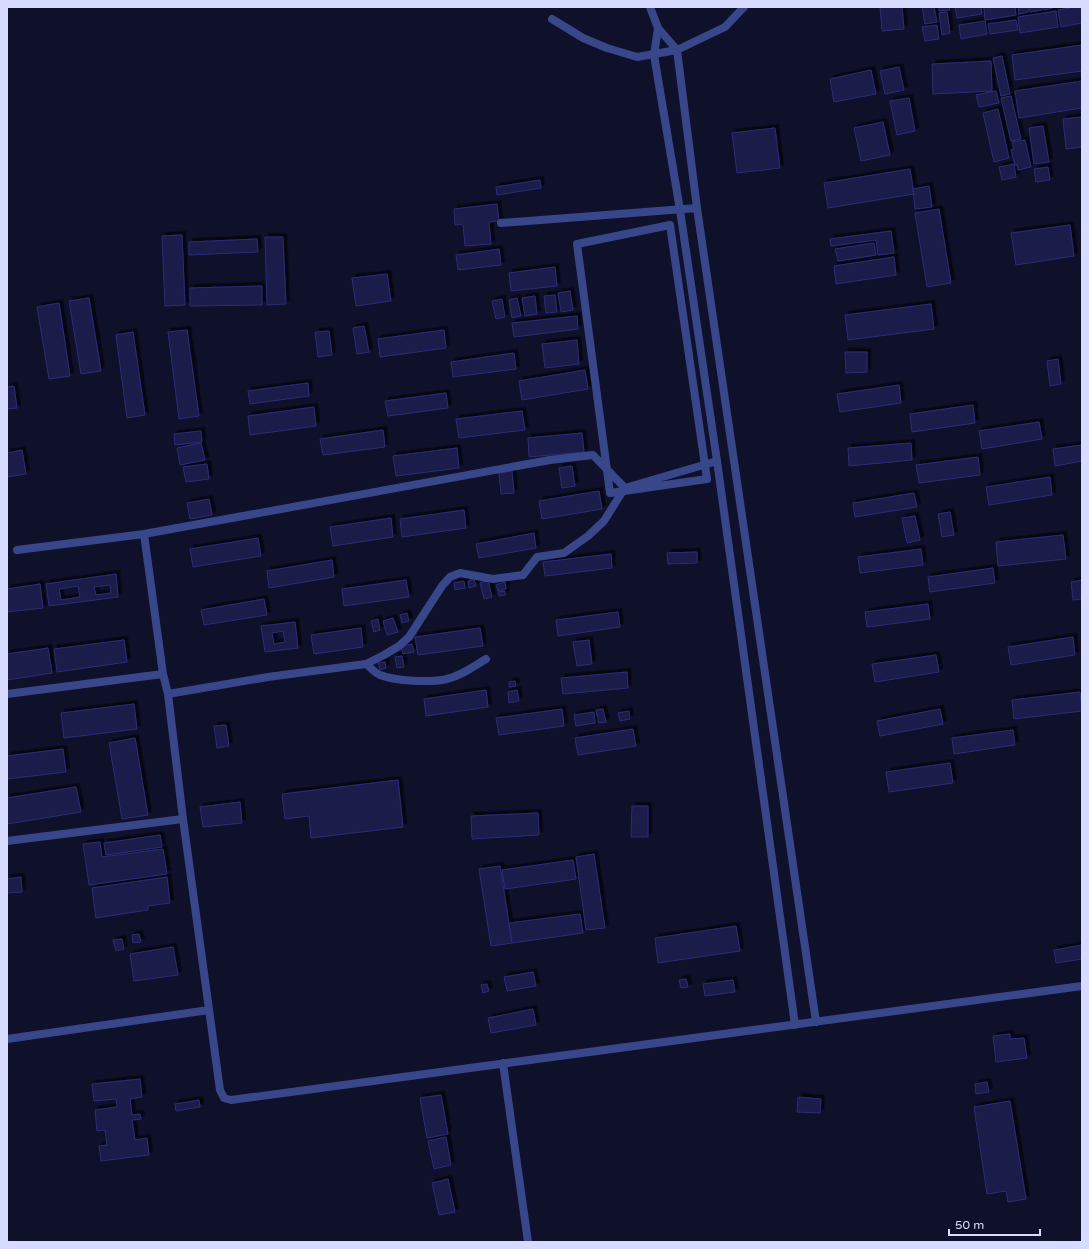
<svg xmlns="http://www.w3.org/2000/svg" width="1089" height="1249" viewBox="0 0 1089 1249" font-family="'Varela Round',sans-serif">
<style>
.building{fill:#1a1b4b;stroke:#2b2d78;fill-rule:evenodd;filter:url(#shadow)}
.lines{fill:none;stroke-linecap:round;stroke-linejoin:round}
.minor{stroke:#37478a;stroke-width:8}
</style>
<defs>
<filter id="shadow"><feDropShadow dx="3.5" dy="-3.5" stdDeviation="0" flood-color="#0009"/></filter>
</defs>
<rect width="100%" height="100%" fill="#0f1029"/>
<!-- building -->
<path class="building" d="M 880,7 L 902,7 L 904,29 L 882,31 Z
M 922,7 L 934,7 L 937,22 L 925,24 Z
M 939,7 L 949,7 L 950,10 L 939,11 Z
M 955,7 L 981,7 L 982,14 L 957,18 Z
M 984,7 L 1015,7 L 1016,15 L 985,20 Z
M 1018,7 L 1028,7 L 1028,12 L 1019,14 Z
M 1029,7 L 1042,7 L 1042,10 L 1030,12 Z
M 1043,7 L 1052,7 L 1052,8 L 1044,10 Z
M 1076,7 L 1082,7 L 1082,23 L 1061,27 L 1058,10 Z
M 1056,11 L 1058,27 L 1020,33 L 1018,17 Z
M 947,12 L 950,33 L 942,35 L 939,13 Z
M 1016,20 L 1018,30 L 990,34 L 988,24 Z
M 985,21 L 987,34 L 961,39 L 959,25 Z
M 937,25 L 939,39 L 925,41 L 922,27 Z
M 1082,45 L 1082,71 L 1015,80 L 1012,55 Z
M 1002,56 L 1010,94 L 1001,96 L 993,58 Z
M 991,61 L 992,91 L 933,94 L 932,64 Z
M 899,67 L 904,90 L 885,94 L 880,71 Z
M 871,70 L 876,94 L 834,102 L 830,79 Z
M 1082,81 L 1082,108 L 1019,118 L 1015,91 Z
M 996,91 L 999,103 L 979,107 L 976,95 Z
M 1011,96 L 1021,139 L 1011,141 L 1001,98 Z
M 909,98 L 915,131 L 897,135 L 890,101 Z
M 998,109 L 1009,158 L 994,162 L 983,113 Z
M 1082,117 L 1082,147 L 1066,149 L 1063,119 Z
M 883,122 L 890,155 L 861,161 L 854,128 Z
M 1043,126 L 1049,162 L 1034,164 L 1029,128 Z
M 775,128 L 780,168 L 737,173 L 732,133 Z
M 1025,140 L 1031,167 L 1018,170 L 1017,165 L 1015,165 L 1011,150 L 1014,149 L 1012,142 Z
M 1014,164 L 1016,177 L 1002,180 L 999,167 Z
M 1048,167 L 1050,180 L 1036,182 L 1034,169 Z
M 910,169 L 914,194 L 828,208 L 824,183 Z
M 540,180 L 541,188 L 497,195 L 496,187 Z
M 929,186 L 932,207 L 915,209 L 913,189 Z
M 497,204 L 499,221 L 489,222 L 491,244 L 465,246 L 463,224 L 455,225 L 454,209 Z
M 939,209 L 951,283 L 927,287 L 915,213 Z
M 1070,225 L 1074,256 L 1016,265 L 1011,233 Z
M 891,231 L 894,253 L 878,255 L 876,240 L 831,246 L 830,239 Z
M 182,235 L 185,305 L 165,306 L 162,236 Z
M 265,237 L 283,237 L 286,304 L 267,305 Z
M 257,239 L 258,252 L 189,255 L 189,242 Z
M 874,243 L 876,255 L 838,261 L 835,249 Z
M 499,249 L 501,265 L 458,270 L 456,255 Z
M 894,257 L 896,275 L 836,284 L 834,266 Z
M 555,267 L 557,286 L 511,291 L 509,273 Z
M 387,274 L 391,301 L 356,306 L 352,278 Z
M 262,286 L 262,305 L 190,306 L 190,288 Z
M 570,291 L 573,310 L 561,312 L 558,293 Z
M 555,295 L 557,312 L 546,313 L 544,296 Z
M 535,296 L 537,314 L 525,316 L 522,298 Z
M 89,298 L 101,371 L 81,374 L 69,301 Z
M 517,298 L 521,316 L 512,318 L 509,300 Z
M 502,299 L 505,317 L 496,319 L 492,301 Z
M 59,303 L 70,376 L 49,379 L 37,307 Z
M 931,304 L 934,329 L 848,340 L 845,315 Z
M 577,316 L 578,329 L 514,337 L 512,323 Z
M 364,326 L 369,352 L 357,354 L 353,328 Z
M 187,330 L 199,416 L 179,419 L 168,332 Z
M 444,330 L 446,348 L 380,357 L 378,339 Z
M 329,331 L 332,355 L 318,357 L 315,332 Z
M 133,332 L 145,415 L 127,418 L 116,335 Z
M 577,340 L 579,364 L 545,368 L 542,344 Z
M 845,352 L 867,352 L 867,372 L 846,373 Z
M 514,353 L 516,369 L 453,377 L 451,362 Z
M 1058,359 L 1061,384 L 1050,386 L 1047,361 Z
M 585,370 L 588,389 L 522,400 L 519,381 Z
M 308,383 L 309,396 L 250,404 L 248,391 Z
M 899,385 L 901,403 L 840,412 L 837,394 Z
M 14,386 L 17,408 L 7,409 L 7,387 Z
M 446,393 L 448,408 L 388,416 L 385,401 Z
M 973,405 L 975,423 L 912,432 L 910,414 Z
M 314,407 L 316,426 L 250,435 L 248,416 Z
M 522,411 L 525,430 L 459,438 L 456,419 Z
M 1039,422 L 1042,439 L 982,449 L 979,431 Z
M 383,430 L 385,447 L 323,455 L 320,439 Z
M 201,431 L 202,442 L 175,445 L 174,434 Z
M 582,433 L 584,452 L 529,457 L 528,438 Z
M 201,443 L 205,460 L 180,465 L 177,448 Z
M 911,443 L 912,460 L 849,466 L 848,448 Z
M 1082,445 L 1082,461 L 1055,466 L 1053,449 Z
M 457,448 L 459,468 L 396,476 L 393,456 Z
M 22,450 L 26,474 L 7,477 L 7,453 Z
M 978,457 L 980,475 L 919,483 L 916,465 Z
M 207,464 L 209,479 L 186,482 L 183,467 Z
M 572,466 L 575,486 L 562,488 L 559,468 Z
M 512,471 L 514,493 L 501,494 L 499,473 Z
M 1050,477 L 1052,495 L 989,505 L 986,487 Z
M 599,491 L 602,509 L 542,519 L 539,501 Z
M 914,493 L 917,507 L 855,517 L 853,503 Z
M 209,499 L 212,515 L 190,519 L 187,503 Z
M 464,510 L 466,528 L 402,537 L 400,519 Z
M 950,512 L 954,535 L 942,537 L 938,514 Z
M 915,516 L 920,540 L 907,543 L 902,518 Z
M 391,518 L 393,537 L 333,546 L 330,527 Z
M 534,533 L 536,548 L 479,558 L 476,544 Z
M 1063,535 L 1066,559 L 998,566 L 996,542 Z
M 258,538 L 261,556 L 193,567 L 190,549 Z
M 921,549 L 923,565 L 860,573 L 858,557 Z
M 697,552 L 697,563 L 668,564 L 667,553 Z
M 611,554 L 612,568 L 545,576 L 543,562 Z
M 332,560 L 334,577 L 269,588 L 267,571 Z
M 993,568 L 995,583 L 930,592 L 928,577 Z
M 116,574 L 118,597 L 49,606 L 46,584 ZM 110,585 L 111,593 L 96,595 L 94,587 ZM 78,586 L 80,597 L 61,600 L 59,589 Z
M 474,579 L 476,586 L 469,588 L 468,581 Z
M 406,580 L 409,597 L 344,606 L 342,589 Z
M 488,580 L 492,597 L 484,599 L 480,583 Z
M 1082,580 L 1082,599 L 1073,600 L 1071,582 Z
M 464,581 L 465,588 L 455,590 L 454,583 Z
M 505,582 L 506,589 L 498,591 L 496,585 Z
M 40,584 L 43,608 L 7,612 L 7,589 Z
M 505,591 L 505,595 L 499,596 L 498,592 Z
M 264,599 L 267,615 L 204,625 L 201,610 Z
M 928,604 L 930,619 L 867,627 L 865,612 Z
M 618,612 L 620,627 L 558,636 L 556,620 Z
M 407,613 L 409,621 L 402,623 L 400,615 Z
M 393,618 L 398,632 L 387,635 L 383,621 Z
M 378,619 L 380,630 L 374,632 L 371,621 Z
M 295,622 L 298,648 L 265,652 L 261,626 ZM 283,631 L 285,642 L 274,644 L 272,633 Z
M 361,628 L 363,647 L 314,654 L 311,635 Z
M 480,628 L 483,646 L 418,655 L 415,637 Z
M 1073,637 L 1075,655 L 1011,665 L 1008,647 Z
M 124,640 L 127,662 L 57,672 L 54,649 Z
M 589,640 L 592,664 L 577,666 L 573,642 Z
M 412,644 L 414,652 L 403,654 L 401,646 Z
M 48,648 L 52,673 L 7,680 L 7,654 Z
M 936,655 L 939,672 L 875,682 L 872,664 Z
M 402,656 L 404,667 L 397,668 L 395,657 Z
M 385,662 L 386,668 L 380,670 L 378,663 Z
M 627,672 L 628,688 L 563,694 L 561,678 Z
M 515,681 L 516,686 L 509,687 L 509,682 Z
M 486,690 L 488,707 L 426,716 L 424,699 Z
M 517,690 L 519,701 L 509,703 L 508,692 Z
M 1080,692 L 1082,711 L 1014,719 L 1012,700 Z
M 134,704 L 137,729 L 64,738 L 61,713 Z
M 562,709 L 564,726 L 499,735 L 496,718 Z
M 603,709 L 606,722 L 599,723 L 596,710 Z
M 940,709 L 943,724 L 880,736 L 877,721 Z
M 629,711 L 630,719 L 620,721 L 618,713 Z
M 594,712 L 595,723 L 576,726 L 574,715 Z
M 226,725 L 229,746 L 217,748 L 214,726 Z
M 633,729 L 636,746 L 578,755 L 575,738 Z
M 1013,730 L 1015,745 L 954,754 L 952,738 Z
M 135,738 L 148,815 L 122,819 L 109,743 Z
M 63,749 L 66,772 L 7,779 L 7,756 Z
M 950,763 L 953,783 L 889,792 L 886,772 Z
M 398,780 L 403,827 L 311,838 L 309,816 L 285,819 L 282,794 Z
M 76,787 L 81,812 L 7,824 L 7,798 Z
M 240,802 L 242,823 L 203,827 L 200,807 Z
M 632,806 L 648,806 L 648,837 L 631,837 Z
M 538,813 L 539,835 L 472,839 L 471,816 Z
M 160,835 L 162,847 L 106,855 L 104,843 Z
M 100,842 L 102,857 L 163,849 L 167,874 L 89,885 L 83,844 Z
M 594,854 L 605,928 L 586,930 L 576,857 Z
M 573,860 L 576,879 L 505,889 L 502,870 Z
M 500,866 L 512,943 L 491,946 L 479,869 Z
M 21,877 L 22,892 L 7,893 L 7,879 Z
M 167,877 L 170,903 L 148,906 L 148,910 L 96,918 L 92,888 Z
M 580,914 L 583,933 L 512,943 L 509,923 Z
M 736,926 L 740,951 L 658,963 L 655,938 Z
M 139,934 L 141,942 L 133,943 L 132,935 Z
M 122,939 L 124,949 L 116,951 L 113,940 Z
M 1082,945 L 1082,959 L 1056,963 L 1054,950 Z
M 173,947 L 178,975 L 134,981 L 130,954 Z
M 533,972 L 536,986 L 507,991 L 504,977 Z
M 686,979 L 688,987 L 681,988 L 679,980 Z
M 733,980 L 735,992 L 705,996 L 703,984 Z
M 487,984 L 489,991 L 483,993 L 481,985 Z
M 533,1009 L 536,1025 L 491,1033 L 488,1018 Z
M 1010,1034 L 1010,1039 L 1024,1038 L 1027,1058 L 996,1062 L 993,1036 Z
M 140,1079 L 142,1097 L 130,1099 L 132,1115 L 140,1114 L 141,1119 L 132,1120 L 135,1140 L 147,1138 L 149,1155 L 101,1161 L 99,1146 L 107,1145 L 105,1130 L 97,1131 L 95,1110 L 117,1107 L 116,1099 L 94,1101 L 92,1084 Z
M 987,1082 L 989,1092 L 976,1094 L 975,1084 Z
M 441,1095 L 448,1134 L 427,1138 L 420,1098 Z
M 798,1097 L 821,1099 L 820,1113 L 797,1112 Z
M 199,1100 L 200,1107 L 176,1111 L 175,1104 Z
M 1010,1101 L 1026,1199 L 1008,1202 L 1006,1191 L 987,1194 L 974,1107 Z
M 446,1137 L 451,1165 L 434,1169 L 428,1141 Z
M 448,1179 L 455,1212 L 439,1215 L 432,1183 Z"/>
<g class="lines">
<!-- minor -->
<path class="minor" d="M 650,7 L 658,28 L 677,50 L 697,208 L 816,1022
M 552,19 L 583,38 L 607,48 L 637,57 L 677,50 L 725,27 L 744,7
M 658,28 L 654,55 L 680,210 L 717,461 L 795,1025
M 501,223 L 697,208
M 670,225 L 707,479 L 610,493 L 577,244 Z
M 144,534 L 163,674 L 168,694 L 183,819 L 220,1090 L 224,1098 L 231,1100 L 1082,986
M 17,550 L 144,534 L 550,460 L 593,455 L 625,488 L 717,461
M 366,664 C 370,667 375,673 380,675 C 396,681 430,683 447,679 C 461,676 473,667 486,659
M 7,694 L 163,674
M 168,694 L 268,677 L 366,664 L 384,655 L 399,646 L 409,637 L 442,586 L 450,577 L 460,573 L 493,579 L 523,575 L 537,557 L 564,553 L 588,536 L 604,521 L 624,489
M 7,841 L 183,819
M 7,1039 L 209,1010
M 503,1063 L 528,1242"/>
</g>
<!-- border -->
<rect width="1089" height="1249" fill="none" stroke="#d7dbff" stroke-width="16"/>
<!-- scale -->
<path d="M949 1229v6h91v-6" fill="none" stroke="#d7dbff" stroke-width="2"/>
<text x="955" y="1229" font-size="12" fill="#d7dbff" stroke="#0f1029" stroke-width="3" paint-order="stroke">50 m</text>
</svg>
